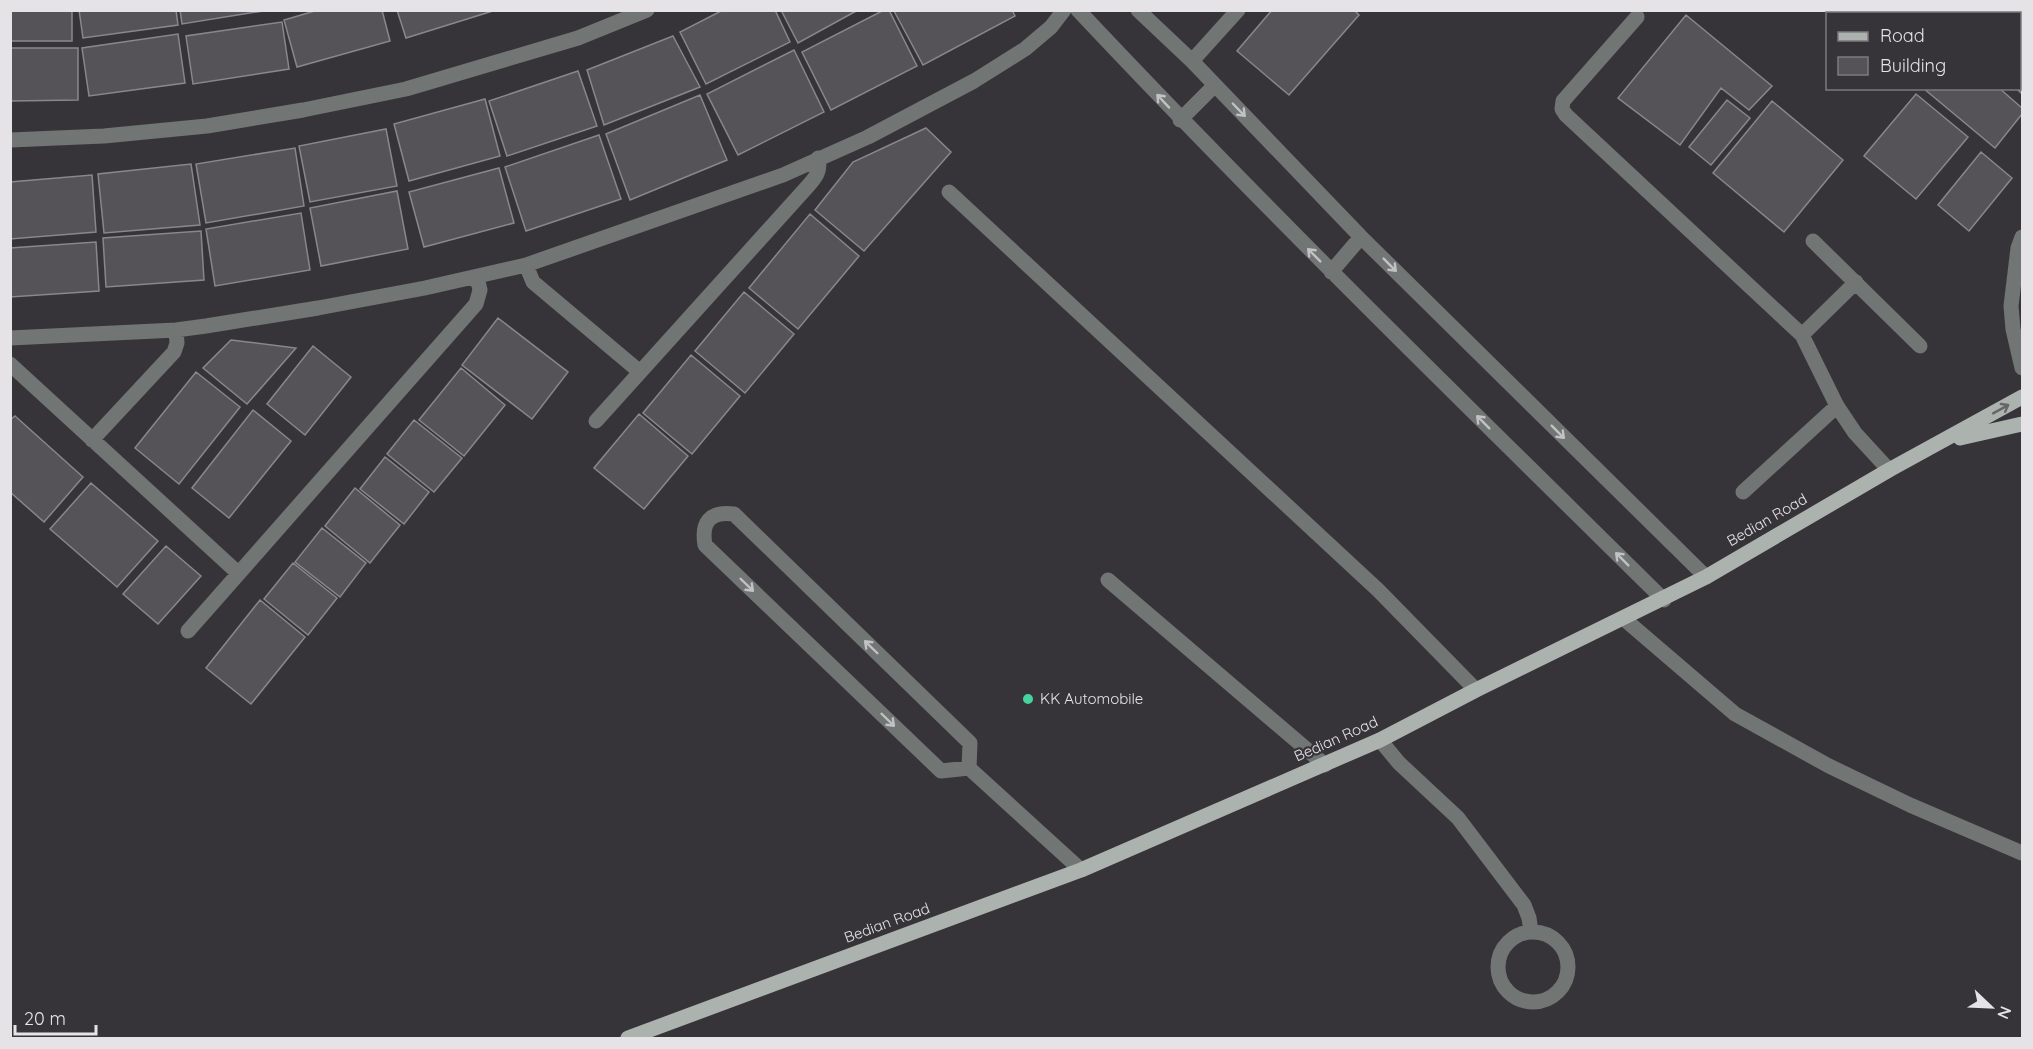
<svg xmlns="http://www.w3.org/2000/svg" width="2033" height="1049" viewBox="0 0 2033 1049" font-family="Quicksand,sans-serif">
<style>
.building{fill:#555258;stroke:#8a868d;stroke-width:1.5}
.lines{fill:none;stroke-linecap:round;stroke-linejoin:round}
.minor{stroke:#717573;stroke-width:15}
.major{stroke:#acb3af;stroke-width:15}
.oneway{stroke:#c2c2c4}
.oneway2{stroke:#666768}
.poi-dot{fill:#46d49e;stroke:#373439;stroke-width:2}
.labels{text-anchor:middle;stroke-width:4.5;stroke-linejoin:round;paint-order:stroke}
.street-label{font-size:15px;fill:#e5e3e6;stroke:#373439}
.poi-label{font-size:15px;fill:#e5e3e6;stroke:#373439;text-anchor:start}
</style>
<rect width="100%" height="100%" fill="#373439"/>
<!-- building -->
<path class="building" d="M 10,10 L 72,10 L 72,41 L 10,41 Z
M 79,10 L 176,10 L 178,25 L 83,38 Z
M 180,10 L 269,10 L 182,24 Z
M 318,10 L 382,10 L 390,41 L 297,67 L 284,20 Z
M 397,10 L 496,10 L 406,38 Z
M 723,10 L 775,10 L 790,42 L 706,84 L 680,32 Z
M 781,10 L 858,10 L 798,43 Z
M 884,10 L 889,10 L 917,66 L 831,110 L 802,52 Z
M 895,10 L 1012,10 L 1015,16 L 923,65 L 894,11 Z
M 1272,10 L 1354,10 L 1359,15 L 1289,95 L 1237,51 Z
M 1992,10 L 2022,10 L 2022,94 L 2016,88 L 2020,88 L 2020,14 L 1990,14 Z
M 1686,15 L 1772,86 L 1749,110 L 1721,88 L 1680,145 L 1618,98 Z
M 282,22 L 289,69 L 193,84 L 186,36 Z
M 178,34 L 185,83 L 89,96 L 82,48 Z
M 673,36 L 700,87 L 604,125 L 587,70 Z
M 10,48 L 78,48 L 78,100 L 10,101 Z
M 794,50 L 824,112 L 738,155 L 707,94 Z
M 578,71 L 597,126 L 507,156 L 489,101 Z
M 1923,88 L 1999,88 L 2022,108 L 2022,114 L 1995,148 Z
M 1916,94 L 1968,137 L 1916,199 L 1864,156 Z
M 700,95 L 727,160 L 630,200 L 606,134 Z
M 485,99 L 500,156 L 409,181 L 394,124 Z
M 1727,100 L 1750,118 L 1711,165 L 1689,147 Z
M 1772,101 L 1843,160 L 1784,232 L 1713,173 Z
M 926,128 L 951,152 L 864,251 L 815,210 L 853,162 Z
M 386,129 L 397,186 L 310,202 L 299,146 Z
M 599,135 L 621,199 L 526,231 L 505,167 Z
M 295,148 L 304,206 L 206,223 L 196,164 Z
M 1981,152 L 2012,178 L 1969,231 L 1938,205 Z
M 191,164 L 200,225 L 104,233 L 98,174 Z
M 499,168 L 514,223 L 424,247 L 409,192 Z
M 92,175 L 96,232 L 10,239 L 10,182 Z
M 397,191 L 408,249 L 321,266 L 310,208 Z
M 301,213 L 310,270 L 215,286 L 206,229 Z
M 810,214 L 859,256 L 798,329 L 749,288 Z
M 201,231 L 204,280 L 106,287 L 103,238 Z
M 96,242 L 99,291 L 10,297 L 10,248 Z
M 744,292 L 794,334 L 745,393 L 695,351 Z
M 498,318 L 568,372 L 532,419 L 462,365 Z
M 231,340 L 296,348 L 247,404 L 203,368 Z
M 313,346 L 351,377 L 305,435 L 267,404 Z
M 691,355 L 740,396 L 692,454 L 643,413 Z
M 461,368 L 505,405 L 464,456 L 419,420 Z
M 196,372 L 240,407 L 179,484 L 135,448 Z
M 253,410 L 291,441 L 229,518 L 192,488 Z
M 639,414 L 688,456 L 644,509 L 594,468 Z
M 15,416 L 83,477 L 44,522 L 10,492 L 10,420 Z
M 414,420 L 462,458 L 434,492 L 387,454 Z
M 385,457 L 429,492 L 404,524 L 360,489 Z
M 91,483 L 158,541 L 117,587 L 50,529 Z
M 355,488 L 400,525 L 370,563 L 325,526 Z
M 322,528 L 366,563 L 340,597 L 295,562 Z
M 166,546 L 201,576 L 158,624 L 123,594 Z
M 293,563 L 337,598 L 308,635 L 264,599 Z
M 260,600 L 305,637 L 251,704 L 206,668 Z"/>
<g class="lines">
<!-- minor -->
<path class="minor" d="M 1078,10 C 1268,212 1466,405 1664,600
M 1138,10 L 1192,61 L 1361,237 L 1706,577
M 1637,17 L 1563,101 L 1562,109 L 1566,115 L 1802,335 L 1837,406 L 1855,433 L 1889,470
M 1192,61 L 1238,10
M 1180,120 L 1215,85
M 10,140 L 104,136 L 207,126 L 303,110 L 406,89 L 578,38 L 647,10
M 949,192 L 1378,590 L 1476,690
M 2022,237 L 2018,248 L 2011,306 L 2013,329 L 2022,368
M 1813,241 L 1920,346
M 526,265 L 533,282 L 640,372
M 1331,272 L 1361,237
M 1802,335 L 1856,282
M 10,338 L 176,330 L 206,326 L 318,308 L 425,288 L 526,265 L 783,175 L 868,137 L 974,81 L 1025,49 L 1051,27 L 1064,10
M 10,364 L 238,573
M 596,421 L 808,186 C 816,177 821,171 818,158
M 92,440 L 174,352 L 177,343 L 176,330
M 1743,492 L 1837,406
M 1108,580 L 1325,765
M 1623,618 L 1735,714 L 1829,766 L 1910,805 L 2022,853
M 188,631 L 476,304 L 480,290 L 477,277
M 1380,740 L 1399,763 L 1458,818 L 1524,905 L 1529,918 L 1531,931
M 969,768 L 970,743 L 734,514 C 710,511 701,522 705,545 L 941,771 L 969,768 L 1081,870
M1498 967a35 35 0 1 1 70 0a35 35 0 1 1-70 0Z"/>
<!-- major -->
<path class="major" d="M 1960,438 L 2022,424
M 628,1038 L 1081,870 L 1380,740 L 1476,690 L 1706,577 L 1889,470 L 2022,397"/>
</g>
<!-- one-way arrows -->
<defs><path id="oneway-shaft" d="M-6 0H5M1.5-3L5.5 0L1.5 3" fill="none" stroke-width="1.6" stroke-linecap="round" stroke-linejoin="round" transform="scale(1.5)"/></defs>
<g class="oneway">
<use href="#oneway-shaft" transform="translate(1163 101) rotate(-133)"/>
<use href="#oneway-shaft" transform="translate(1239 110) rotate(46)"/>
<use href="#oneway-shaft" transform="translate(1314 255) rotate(-135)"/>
<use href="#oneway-shaft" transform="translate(1390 265) rotate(45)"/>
<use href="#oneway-shaft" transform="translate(1483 422) rotate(-135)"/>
<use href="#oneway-shaft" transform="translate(1558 432) rotate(45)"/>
<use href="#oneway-shaft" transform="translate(1622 559) rotate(-135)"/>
<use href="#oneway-shaft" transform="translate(747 585) rotate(44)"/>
<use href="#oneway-shaft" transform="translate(871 647) rotate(-136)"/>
<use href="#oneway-shaft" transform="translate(888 720) rotate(44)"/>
</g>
<use class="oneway2" href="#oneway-shaft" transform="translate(2001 409) rotate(-29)"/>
<!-- markers -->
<circle class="poi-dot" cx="1028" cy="699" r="6"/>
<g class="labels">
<!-- street labels -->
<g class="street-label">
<text transform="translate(1767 520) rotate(-30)" y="5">Bedian Road</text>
<text transform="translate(1336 739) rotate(-24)" y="5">Bedian Road</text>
<text transform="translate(887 923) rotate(-20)" y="5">Bedian Road</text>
</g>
<!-- poi labels -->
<g class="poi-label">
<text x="1040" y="704">KK Automobile</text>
</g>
</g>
<!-- border -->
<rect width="2033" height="1049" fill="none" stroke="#e5e3e6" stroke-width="24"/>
<!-- legend -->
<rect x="1826" y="12" width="195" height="78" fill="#373439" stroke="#7d7a7e" stroke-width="1.5"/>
<rect x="1838" y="32" width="30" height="9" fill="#acb3af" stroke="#7d7a7e" stroke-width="1.5"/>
<text x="1880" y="42" font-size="18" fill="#e5e3e6">Road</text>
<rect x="1838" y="57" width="30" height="18" fill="#555258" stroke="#7d7a7e" stroke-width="1.5"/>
<text x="1880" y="72" font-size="18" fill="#e5e3e6">Building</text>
<!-- north arrow -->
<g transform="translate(1991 1007) rotate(113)" stroke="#373439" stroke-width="4.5" paint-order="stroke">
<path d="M0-4.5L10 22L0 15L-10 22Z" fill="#e5e3e6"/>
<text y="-9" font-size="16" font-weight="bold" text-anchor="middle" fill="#e5e3e6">N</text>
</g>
<!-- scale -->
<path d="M15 1025v9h81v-9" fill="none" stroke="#e5e3e6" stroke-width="3"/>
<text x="24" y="1025" font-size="18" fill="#e5e3e6" stroke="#373439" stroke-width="4.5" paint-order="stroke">20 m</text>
</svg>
